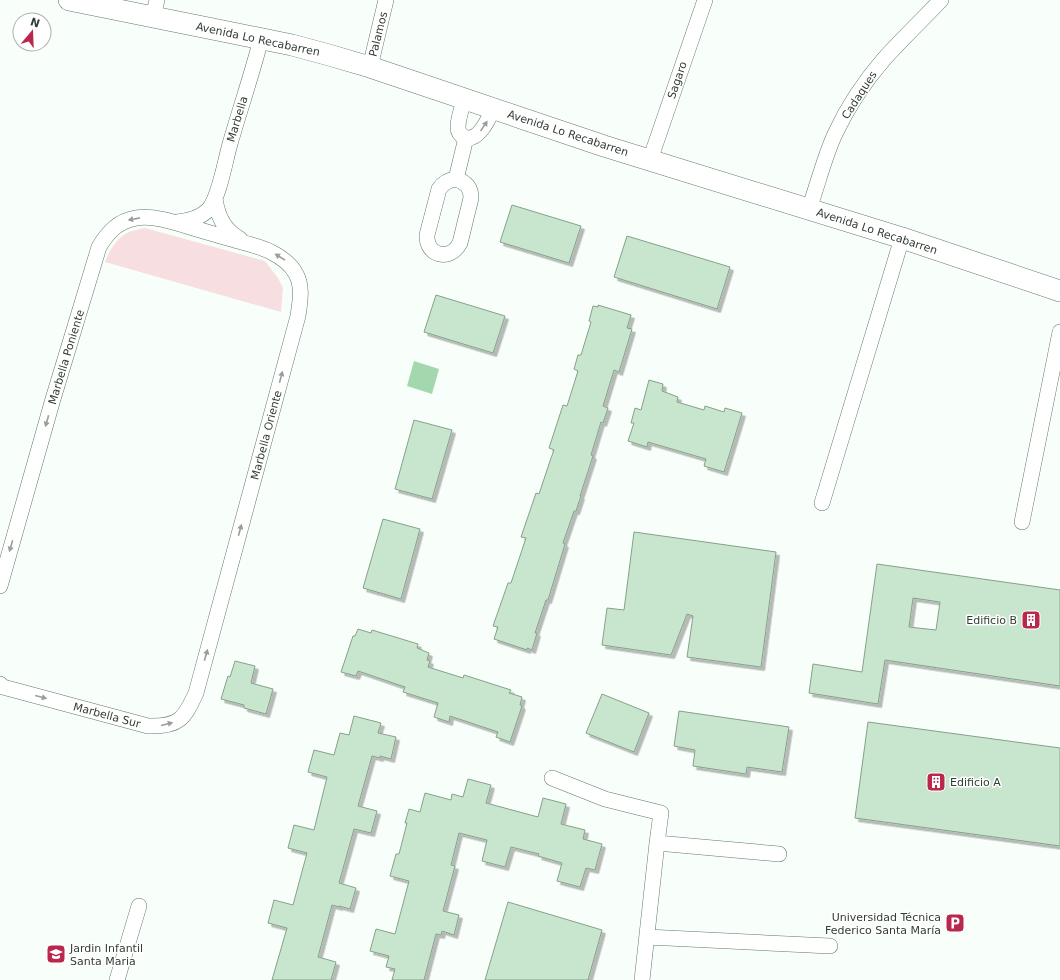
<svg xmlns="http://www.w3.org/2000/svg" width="1060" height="980" viewBox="0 0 1060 980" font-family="'DejaVu Sans',sans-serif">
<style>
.green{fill:#f7dfe1}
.water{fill:#a3d8ae}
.building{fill:#c8e6ce;stroke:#85a18a;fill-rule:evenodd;filter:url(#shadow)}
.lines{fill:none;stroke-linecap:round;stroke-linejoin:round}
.street-casing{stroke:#607b65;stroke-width:16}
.secondary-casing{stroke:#607b65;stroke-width:22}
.street{stroke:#fff;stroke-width:15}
.secondary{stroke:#fff;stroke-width:21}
.oneway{fill:#989e9a}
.labels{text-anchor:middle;stroke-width:3;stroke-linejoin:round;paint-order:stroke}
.street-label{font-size:11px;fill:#323d34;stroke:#fff}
.poi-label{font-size:11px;fill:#323d34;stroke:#fff;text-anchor:end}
</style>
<defs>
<filter id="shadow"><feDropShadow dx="3.5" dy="3.5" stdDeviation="0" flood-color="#0004"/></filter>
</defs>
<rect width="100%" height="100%" fill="#f8fef9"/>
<!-- green -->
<path class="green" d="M 145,228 L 265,261 L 278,278 L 283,288 L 281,312 L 105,262 C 110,250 116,238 129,232 C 134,230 140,229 145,228 Z"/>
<!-- water -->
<path class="water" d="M 414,361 L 439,369 L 432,394 L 407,386 Z"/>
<!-- building -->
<path class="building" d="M 512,205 L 581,226 L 569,263 L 500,242 Z
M 627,236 L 730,267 L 717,309 L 614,277 Z
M 436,295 L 505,316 L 493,353 L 424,332 Z
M 598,305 L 631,315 L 627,328 L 632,329 L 619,372 L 614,370 L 603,406 L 608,408 L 603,423 L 601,422 L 591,455 L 593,456 L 580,496 L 581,496 L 576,511 L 574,511 L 563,543 L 565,544 L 548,600 L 546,600 L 535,633 L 537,633 L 532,650 L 527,648 L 527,650 L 494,639 L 498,627 L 493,626 L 508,583 L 511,583 L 526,538 L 521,537 L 536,493 L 539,494 L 550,461 L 554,450 L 549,448 L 563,405 L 567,406 L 578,371 L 574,369 L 578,355 L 581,355 L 591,322 L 589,321 L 593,306 L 598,307 Z
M 649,380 L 663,384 L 662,391 L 678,397 L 677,402 L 704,410 L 705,406 L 724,412 L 725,408 L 742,413 L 724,472 L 704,466 L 706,459 L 648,442 L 647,447 L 628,441 L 634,423 L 631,423 L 635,408 L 641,410 Z
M 414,420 L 452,430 L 432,499 L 395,489 Z
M 383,519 L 420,529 L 401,599 L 363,588 Z
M 634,532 L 776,552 L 761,667 L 687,657 L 693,616 L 687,614 L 671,655 L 602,645 L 607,608 L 624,610 Z
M 877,564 L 1060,590 L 1060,686 L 885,660 L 878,704 L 809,693 L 813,664 L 862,672 ZM 913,598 L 940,602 L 936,630 L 909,627 Z
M 358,629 L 371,633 L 372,630 L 418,644 L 417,648 L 429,653 L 427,660 L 430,661 L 428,667 L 463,678 L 464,675 L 511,690 L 509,693 L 522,697 L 520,705 L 522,706 L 510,742 L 496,737 L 498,732 L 450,716 L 449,722 L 434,717 L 438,703 L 403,692 L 405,687 L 358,671 L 356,676 L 341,672 L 353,636 L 355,636 Z
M 235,661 L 255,666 L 251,683 L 273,689 L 266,714 L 244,708 L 244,705 L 221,699 L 228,676 L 230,677 Z
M 602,694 L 649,713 L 634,752 L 586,733 Z
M 679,711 L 789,727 L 782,772 L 747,767 L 746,774 L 693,766 L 695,750 L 674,746 Z
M 354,716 L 381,723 L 378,733 L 396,737 L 391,759 L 380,756 L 380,758 L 372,756 L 358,806 L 377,811 L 371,833 L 354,829 L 339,883 L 356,888 L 350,909 L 339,906 L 339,907 L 332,905 L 318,957 L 336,962 L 331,980 L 272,980 L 287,928 L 268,923 L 274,900 L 293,905 L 307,853 L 288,848 L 294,825 L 314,830 L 327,777 L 308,772 L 314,750 L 334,755 L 340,733 L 349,735 Z
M 868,722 L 1060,748 L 1060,846 L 855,818 Z
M 468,779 L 491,785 L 486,803 L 538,817 L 543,798 L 566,804 L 561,824 L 585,830 L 583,839 L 602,844 L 595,870 L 586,868 L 580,887 L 557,881 L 562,863 L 538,856 L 539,854 L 511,847 L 505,867 L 482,861 L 487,840 L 459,833 L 451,865 L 455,866 L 443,911 L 459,915 L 454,935 L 442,931 L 441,935 L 436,934 L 424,980 L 392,980 L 395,969 L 386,967 L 389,956 L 370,951 L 376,929 L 395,934 L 409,881 L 390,876 L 396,854 L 399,854 L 407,823 L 405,823 L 409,809 L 420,812 L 425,793 L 451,800 L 452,794 L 463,797 Z
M 508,902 L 602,930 L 588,980 L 485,980 Z"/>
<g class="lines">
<defs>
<path id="street" d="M 153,17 L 157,0
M 370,67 L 386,0
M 465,99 C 462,107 458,118 458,127 C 458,131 460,135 464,137 C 478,143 489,118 493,109
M 650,160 L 705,0
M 456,179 C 466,182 471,188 471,198 L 460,243 C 450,262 426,256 427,235 L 439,189 C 443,183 448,180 456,179 Z
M 456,179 L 466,138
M 215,199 C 218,217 224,230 240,239
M 809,209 C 818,184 824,158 835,134 C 847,108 865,81 884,59 C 902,39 922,20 941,0
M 177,222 C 188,221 200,218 208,210 C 219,199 225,161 230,144 C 240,109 252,74 261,39
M 822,503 L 902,238
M 1022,522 L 1060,332
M 0,586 L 53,399 L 99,247 C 108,232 118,221 136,218 C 152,215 174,222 190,227 C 203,231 217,235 231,239 C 243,243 260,246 271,252 C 281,257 291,264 296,274 C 303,286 300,302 298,316 C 264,441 231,567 196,693 C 184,719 179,727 148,726 L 3,687 L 0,684
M 552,778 L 605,799 L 661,813 L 657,843 L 779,854
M 647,937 L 830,946
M 117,980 L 139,906
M 642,980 L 657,843"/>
<path id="secondary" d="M 69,0 L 292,45 L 329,55 L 370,67 L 604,146 L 902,238 L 1060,291"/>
</defs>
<!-- street casing -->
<use href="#street" class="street-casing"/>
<!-- secondary casing -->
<use href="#secondary" class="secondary-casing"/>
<!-- street -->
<use href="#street" class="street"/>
<!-- secondary -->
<use href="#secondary" class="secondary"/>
</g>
<!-- one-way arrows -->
<defs><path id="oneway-solid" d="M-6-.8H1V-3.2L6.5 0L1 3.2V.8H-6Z"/></defs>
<g class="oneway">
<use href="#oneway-solid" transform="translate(484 126) rotate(-56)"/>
<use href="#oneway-solid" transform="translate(134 219) rotate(169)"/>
<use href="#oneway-solid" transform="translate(280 257) rotate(-148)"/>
<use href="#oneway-solid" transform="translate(281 377) rotate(-75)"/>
<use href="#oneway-solid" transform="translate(47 421) rotate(106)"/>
<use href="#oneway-solid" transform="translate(240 530) rotate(-75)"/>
<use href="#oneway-solid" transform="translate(11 546) rotate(106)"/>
<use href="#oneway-solid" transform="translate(206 655) rotate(-74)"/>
<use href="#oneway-solid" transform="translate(41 697) rotate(15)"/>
<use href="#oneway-solid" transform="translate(167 724) rotate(-14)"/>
</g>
<!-- icons -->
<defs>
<symbol id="building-square" viewBox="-11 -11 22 22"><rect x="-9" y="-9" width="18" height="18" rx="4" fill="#b9284c" stroke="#fff"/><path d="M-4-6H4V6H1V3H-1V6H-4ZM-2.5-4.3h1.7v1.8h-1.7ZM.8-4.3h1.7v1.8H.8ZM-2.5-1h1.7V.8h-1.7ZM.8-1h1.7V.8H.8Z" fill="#fff"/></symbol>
<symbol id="parking-square" viewBox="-11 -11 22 22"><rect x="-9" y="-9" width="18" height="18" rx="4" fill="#b9284c" stroke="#fff"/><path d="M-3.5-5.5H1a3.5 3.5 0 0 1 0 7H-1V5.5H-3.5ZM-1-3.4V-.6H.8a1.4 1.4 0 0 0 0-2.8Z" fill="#fff"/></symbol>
<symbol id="school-square" viewBox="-11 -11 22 22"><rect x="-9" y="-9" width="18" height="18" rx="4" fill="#b9284c" stroke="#fff"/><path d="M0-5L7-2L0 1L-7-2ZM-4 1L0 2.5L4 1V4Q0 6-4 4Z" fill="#fff"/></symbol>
</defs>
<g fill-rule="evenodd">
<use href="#building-square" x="1020" y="609" width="22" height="22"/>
<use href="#building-square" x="925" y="771" width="22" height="22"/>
<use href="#parking-square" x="944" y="912" width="22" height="22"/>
<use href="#school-square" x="45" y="943" width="22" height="22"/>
</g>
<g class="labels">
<!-- street labels -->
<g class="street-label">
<text transform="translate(378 34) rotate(-76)" y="4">Palamos</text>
<text transform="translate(258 39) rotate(12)" y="4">Avenida Lo Recabarren</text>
<text transform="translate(677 80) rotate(-71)" y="4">Sagaro</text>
<text transform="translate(859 95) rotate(-57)" y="4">Cadaques</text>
<text transform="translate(237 119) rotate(-73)" y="4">Marbella</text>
<text transform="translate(568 133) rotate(18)" y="4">Avenida Lo Recabarren</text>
<text transform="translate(877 231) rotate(18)" y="4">Avenida Lo Recabarren</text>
<text transform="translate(66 357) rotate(-73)" y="4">Marbella Poniente</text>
<text transform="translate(266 435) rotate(-75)" y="4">Marbella Oriente</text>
<text transform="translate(107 715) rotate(15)" y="4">Marbella Sur</text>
</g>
<!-- poi labels -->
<g class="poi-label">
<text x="1017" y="624">Edificio B</text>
<text x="950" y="786" text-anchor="start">Edificio A</text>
<text x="941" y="921">Universidad Técnica<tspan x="941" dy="13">Federico Santa María</tspan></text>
<text x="70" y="952" text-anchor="start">Jardin Infantil<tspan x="70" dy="13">Santa Maria</tspan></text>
</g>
</g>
<!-- north arrow -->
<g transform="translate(32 32) rotate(19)"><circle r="19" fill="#ffffff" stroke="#adb1ae"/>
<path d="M0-3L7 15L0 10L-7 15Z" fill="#b9284c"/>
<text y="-6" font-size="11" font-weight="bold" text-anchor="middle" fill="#323d34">N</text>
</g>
</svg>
